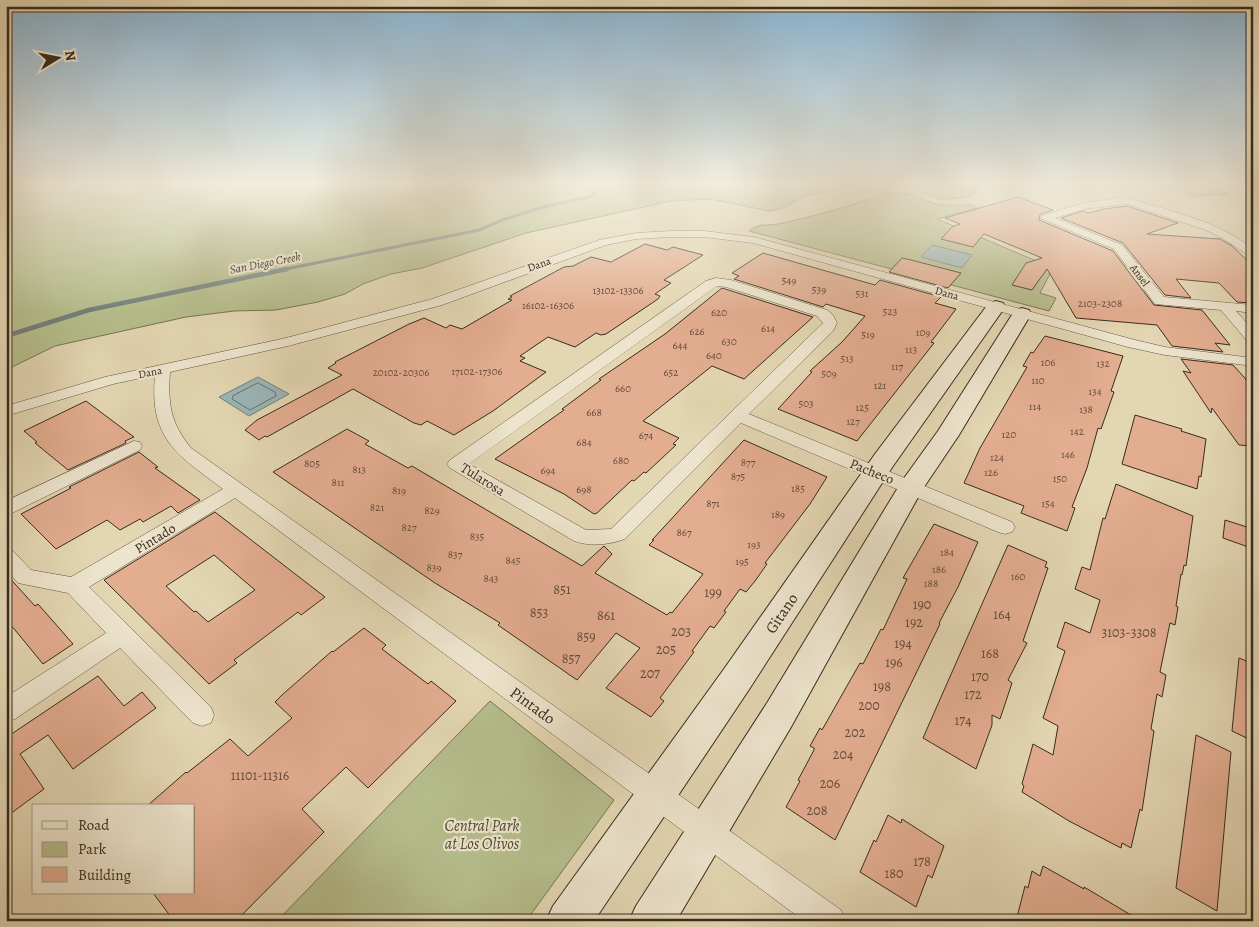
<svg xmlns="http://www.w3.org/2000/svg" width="1259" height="927" viewBox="0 0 1259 927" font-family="Alegreya,serif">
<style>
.green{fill:#b5bd8b;stroke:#767455}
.water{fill:#9ab6b7;stroke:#737f7a}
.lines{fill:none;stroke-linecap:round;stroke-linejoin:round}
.shore{stroke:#69716b;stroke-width:1}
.stream-far1{stroke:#737f7a;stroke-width:3}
.stream{stroke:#737f7a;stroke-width:4.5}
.building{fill:#e3ad90;stroke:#382c1f;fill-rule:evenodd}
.street-casing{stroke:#635644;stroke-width:1}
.secondary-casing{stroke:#382c1f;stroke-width:2}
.street{fill:#ede4cd;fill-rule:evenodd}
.secondary{fill:#ede4cd;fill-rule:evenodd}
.labels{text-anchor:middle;stroke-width:4.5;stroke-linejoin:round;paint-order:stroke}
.far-street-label{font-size:11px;fill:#382c1f;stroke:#ede4cd}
.number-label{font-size:11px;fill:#634c3b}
.far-water-label{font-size:12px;font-style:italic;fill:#504e45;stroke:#ede4cd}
.street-label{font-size:14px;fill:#382c1f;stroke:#ede4cd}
.near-number-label{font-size:14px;fill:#634c3b}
.near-street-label{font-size:16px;fill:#382c1f;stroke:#ede4cd}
.near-park-label{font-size:16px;font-style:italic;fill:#514935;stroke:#ede4cd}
</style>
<rect width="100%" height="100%" fill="#e3d6b2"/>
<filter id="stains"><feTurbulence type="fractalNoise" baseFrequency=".004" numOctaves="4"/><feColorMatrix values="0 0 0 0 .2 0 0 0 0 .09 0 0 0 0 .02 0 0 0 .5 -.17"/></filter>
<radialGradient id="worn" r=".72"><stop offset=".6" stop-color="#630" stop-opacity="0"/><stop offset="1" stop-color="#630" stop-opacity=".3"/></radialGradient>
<!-- green -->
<path class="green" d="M 6,182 L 860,182 L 857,184 L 806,196 L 781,209 L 769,211 L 710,199 L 671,201 L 526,233 L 422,268 L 391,274 L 363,284 L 345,294 L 318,302 L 276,310 L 234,311 L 186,317 L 55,346 L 6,370 Z
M 908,182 L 1057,182 L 1049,185 L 983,186 L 969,196 L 952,199 L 940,199 L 905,185 Z
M 1136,182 L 1208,182 L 1228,194 L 1196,196 Z
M 887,192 L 909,194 L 938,205 L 973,205 L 977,208 L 937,219 L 1053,268 L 1040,293 L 1056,298 L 1049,311 L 749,231 C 757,223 768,226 778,224 C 815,216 853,206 887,192 Z
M 490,701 L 614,800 L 526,921 L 277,921 Z"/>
<!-- water -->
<path class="water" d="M 932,245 L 972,255 L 962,268 L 921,257 Z
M 258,377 L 289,394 L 249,416 L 219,397 Z"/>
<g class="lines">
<!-- shore -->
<path class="shore" d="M 258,383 L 275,392 L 276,396 L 250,410 L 232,399 L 233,396 Z"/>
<!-- stream-far1 -->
<path class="stream-far1" d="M 281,270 L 479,230 L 502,220 L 543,207 L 589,197 L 610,182"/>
<!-- stream -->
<path class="stream" d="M 6,336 L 89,310 L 287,269"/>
</g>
<!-- building -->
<path class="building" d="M 1018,197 L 1053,210 L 1040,214 L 1039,220 L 1113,251 L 1154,305 L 1202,310 L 1230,345 L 1215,343 L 1223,352 L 1172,346 L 1157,325 L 1076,318 L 1047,269 L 1032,290 L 1012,285 L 1026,263 L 1042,258 L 984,234 L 973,247 L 941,239 L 952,227 L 960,224 L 945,218 Z
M 1127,206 L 1178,223 L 1147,234 L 1220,239 L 1232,246 L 1253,266 L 1253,303 L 1237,302 L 1219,283 L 1176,279 L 1191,298 L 1165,295 L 1123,243 L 1061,218 L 1083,211 L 1089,213 L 1104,209 Z
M 645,244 L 667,250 L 673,247 L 703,255 L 664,280 L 671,283 L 655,294 L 660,296 L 658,299 L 606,334 L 601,335 L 596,333 L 575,347 L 548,337 L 520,356 L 525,358 L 520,361 L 546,372 L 493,411 L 454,435 L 427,421 L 421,425 L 414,423 L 353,389 L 267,437 L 265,436 L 259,440 L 245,430 L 257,420 L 342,375 L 328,368 L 336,363 L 335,362 L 409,324 L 424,318 L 446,328 L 450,325 L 462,329 L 512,300 L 508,299 L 512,297 L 510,296 L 564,267 L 573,266 L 591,257 L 611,262 Z
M 763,253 L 875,285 L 880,280 L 941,297 L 935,303 L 956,309 L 931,342 L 934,343 L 857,441 L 778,409 L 812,372 L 810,371 L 842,342 L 865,316 L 826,304 L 823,307 L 734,279 L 739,276 L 732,273 Z
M 902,258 L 911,260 L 961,273 L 948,288 L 889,272 Z
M 722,288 L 813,317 L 744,379 L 712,366 L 643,421 L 679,438 L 673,444 L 676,445 L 646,473 L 644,472 L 634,481 L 632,480 L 597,513 L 594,514 L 564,494 L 495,459 L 564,410 L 562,409 L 601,380 L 599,379 L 665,334 Z
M 1045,336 L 1123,356 L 1111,391 L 1114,392 L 1101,429 L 1098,428 L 1087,468 L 1072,507 L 1075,508 L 1067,531 L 1021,513 L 1024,506 L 964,483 L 980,448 L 1027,367 L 1023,366 L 1031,352 L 1033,353 Z
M 1181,359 L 1233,365 L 1253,387 L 1253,446 L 1239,445 L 1212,408 L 1211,413 L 1183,371 L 1191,373 Z
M 86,401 L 134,437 L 125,441 L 126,443 L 68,470 L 35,443 L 37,442 L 24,431 Z
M 1135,415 L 1182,429 L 1181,431 L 1206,439 L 1201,477 L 1199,476 L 1197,489 L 1122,464 Z
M 347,429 L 369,441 L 365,444 L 408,468 L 412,466 L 417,469 L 582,566 L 604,546 L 612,554 L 595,573 L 667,615 L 670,612 L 672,613 L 703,574 L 649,545 L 654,540 L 652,540 L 744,440 L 827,477 L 810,504 L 765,563 L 767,564 L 755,581 L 746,592 L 740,589 L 724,611 L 726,612 L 714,628 L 710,626 L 692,651 L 694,652 L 660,698 L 664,701 L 651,717 L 606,688 L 640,648 L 616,633 L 577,680 L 498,625 L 500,623 L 435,583 L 273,472 Z
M 139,452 L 158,467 L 155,468 L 200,500 L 178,513 L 171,506 L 143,522 L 140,519 L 120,530 L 107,520 L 56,549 L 21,514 L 71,488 L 69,487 Z
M 1116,484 L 1193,516 L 1186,566 L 1184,565 L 1182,575 L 1181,574 L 1176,606 L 1178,607 L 1175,625 L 1170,623 L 1160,672 L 1166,675 L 1162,697 L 1157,694 L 1151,729 L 1154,731 L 1142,811 L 1140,809 L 1131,848 L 1122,843 L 1121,848 L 1069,821 L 1022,792 L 1024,786 L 1022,784 L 1033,744 L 1053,755 L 1058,726 L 1043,718 L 1065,651 L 1057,647 L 1065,622 L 1090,633 L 1100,600 L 1075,589 L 1082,567 L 1090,570 L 1103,518 L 1105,519 Z
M 215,512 L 325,597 L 301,615 L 298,612 L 234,660 L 237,663 L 209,684 L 104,580 ZM 214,555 L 255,590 L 208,622 L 196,611 L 194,612 L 166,586 Z
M 1225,520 L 1253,529 L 1251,548 L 1223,538 Z
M 934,524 L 978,542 L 958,587 L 939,623 L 940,624 L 835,840 L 786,807 L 800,781 L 798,780 L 814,750 L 814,748 L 810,746 L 820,728 L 822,730 L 860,663 L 863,664 L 881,629 L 883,630 L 907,579 L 903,578 Z
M 1008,545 L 1047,562 L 1045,567 L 1048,568 L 1023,641 L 1027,643 L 1008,680 L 1012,683 L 1000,719 L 992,715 L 992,725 L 976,769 L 923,738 Z
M 6,574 L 35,606 L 38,604 L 73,644 L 43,664 L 6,619 Z
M 364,628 L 386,645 L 382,649 L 428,684 L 431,681 L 456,701 L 368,788 L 346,767 L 302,809 L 324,832 L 236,921 L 174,921 L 153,893 L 194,893 L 194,806 L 147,806 L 186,772 L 187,773 L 230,739 L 248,756 L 292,718 L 275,702 L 282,695 L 332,651 L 333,652 Z
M 1239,658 L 1253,664 L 1253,741 L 1232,731 Z
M 98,676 L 124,706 L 142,692 L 156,708 L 73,769 L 48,735 L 20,754 L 44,789 L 6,817 L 6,735 L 7,737 Z
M 1196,735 L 1231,752 L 1217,911 L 1176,888 Z
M 888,815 L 901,823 L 902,819 L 944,846 L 932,878 L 928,875 L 916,907 L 860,872 L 874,840 L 876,842 Z
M 1043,866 L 1084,889 L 1084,887 L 1141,921 L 1016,921 L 1025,886 L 1028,888 L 1032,871 L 1040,876 Z"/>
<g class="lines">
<defs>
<path id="street" d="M 1118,198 L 1132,199 C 1173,212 1218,221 1253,249 L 1253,258 L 1222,238 L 1206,230 L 1127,204 L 1084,209 L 1055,218 L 1122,245 L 1164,297 L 1253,305 L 1253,313 L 1236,311 L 1253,330 L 1253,343 L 1248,342 L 1221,310 L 1155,304 L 1114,249 L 1040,218 L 1041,216 L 1083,203 Z
M 671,231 L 704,231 L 754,237 L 1135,340 L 1165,347 L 1253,358 L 1253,366 L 1165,355 L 1128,347 L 753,243 L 704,237 L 671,237 L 636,239 L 606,245 L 442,305 L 288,346 L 170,372 C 168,404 170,422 191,448 L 841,910 L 845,921 L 804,921 L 235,498 L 89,587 L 211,707 L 214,715 L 211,723 L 202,726 L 193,723 L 120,648 L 15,719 L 6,722 L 6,697 L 106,633 L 68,593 L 18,583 L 6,570 L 6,548 L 13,551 L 31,570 L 71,577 L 223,489 C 176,454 149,439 155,375 L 113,384 L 6,416 L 6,406 L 105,377 L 286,338 L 432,299 L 599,240 L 636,233 Z
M 716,278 L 731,280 L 827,310 L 833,315 L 837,323 L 833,331 L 749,414 L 1012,522 L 1015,527 L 1012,532 L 1005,534 L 998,532 L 741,423 L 625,539 C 607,545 592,547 574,541 L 450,468 L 447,464 L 450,460 L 706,281 ZM 717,286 L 726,287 L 817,316 L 823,323 L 611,529 L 586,530 L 469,464 Z
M 134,441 L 140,442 L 142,446 L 140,450 L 6,516 L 6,501 Z"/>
<path id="secondary" d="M 996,301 L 1003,303 L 1005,307 L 893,466 L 748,691 L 594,921 L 546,921 L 553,906 L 724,669 L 875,454 L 989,303 Z
M 1022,308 L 1029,310 L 1031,314 L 959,435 L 922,490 L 791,727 L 676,921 L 629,921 L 636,906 L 767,703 L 902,481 L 938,431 L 1015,310 Z"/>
</defs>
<!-- street casing -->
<use href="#street" class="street-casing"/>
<!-- secondary casing -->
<use href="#secondary" class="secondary-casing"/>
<!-- street -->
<use href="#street" class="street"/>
<!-- secondary -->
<use href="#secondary" class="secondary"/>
</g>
<!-- sky -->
<linearGradient id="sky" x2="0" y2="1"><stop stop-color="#89b5d4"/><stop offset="0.59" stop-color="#f2eddc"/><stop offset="1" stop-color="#f2eddc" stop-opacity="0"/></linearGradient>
<rect width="1259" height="311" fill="url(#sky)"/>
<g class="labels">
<!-- far-street labels -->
<g class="far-street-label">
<text transform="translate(539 264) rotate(-20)" y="4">Dana</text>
<text transform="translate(1140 275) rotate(53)" y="4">Ansel</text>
<text transform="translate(947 293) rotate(16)" y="4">Dana</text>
<text transform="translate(150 372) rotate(-11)" y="4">Dana</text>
</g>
<!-- number labels -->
<g class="number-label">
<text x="789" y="284">549</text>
<text x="819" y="293">539</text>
<text x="618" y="294">13102-13306</text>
<text x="862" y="297">531</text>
<text x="1100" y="307">2103-2308</text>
<text x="548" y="309">16102-16306</text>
<text x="890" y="315">523</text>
<text x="719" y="316">620</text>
<text x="768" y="332">614</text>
<text x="697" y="335">626</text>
<text x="923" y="336">109</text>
<text x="868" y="338">519</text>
<text x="729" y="345">630</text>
<text x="680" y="349">644</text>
<text x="911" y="353">113</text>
<text x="714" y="359">640</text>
<text x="847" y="362">513</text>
<text x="1048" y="366">106</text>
<text x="1103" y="367">132</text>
<text x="897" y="370">117</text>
<text x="477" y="375">17102-17306</text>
<text x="401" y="376">20102-20306</text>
<text x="671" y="376">652</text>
<text x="829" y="377">509</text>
<text x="1038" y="384">110</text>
<text x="880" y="389">121</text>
<text x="623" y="392">660</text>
<text x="1095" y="395">134</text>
<text x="806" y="407">503</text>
<text x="1035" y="410">114</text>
<text x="862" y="411">125</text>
<text x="1086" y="413">138</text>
<text x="594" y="416">668</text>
<text x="853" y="425">127</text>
<text x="1077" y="435">142</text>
<text x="1009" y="438">120</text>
<text x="646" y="439">674</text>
<text x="584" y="446">684</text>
<text x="1068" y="458">146</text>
<text x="997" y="461">124</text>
<text x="621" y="464">680</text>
<text x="748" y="466">877</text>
<text x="312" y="467">805</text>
<text x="359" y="473">813</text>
<text x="548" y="474">694</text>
<text x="991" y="476">126</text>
<text x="738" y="480">875</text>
<text x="1060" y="482">150</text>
<text x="338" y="486">811</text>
<text x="798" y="492">185</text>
<text x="584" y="493">698</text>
<text x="399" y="494">819</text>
<text x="713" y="507">871</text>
<text x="1048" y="507">154</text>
<text x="377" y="511">821</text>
<text x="432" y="514">829</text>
<text x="778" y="518">189</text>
<text x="409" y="531">827</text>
<text x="684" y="536">867</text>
<text x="477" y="540">835</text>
<text x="754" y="548">193</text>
<text x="947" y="556">184</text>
<text x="455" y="558">837</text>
<text x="513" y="564">845</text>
<text x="742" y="565">195</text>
<text x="434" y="571">839</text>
<text x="939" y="573">186</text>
<text x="1018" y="580">160</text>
<text x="491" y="582">843</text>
<text x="931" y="587">188</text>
</g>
<!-- far-water labels -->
<g class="far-water-label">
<text transform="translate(265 263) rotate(-11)" y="4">San Diego Creek</text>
</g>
<!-- street labels -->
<g class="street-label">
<text transform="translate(872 471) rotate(22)" y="5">Pacheco</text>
<text transform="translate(483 479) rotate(32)" y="5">Tularosa</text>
<text transform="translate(155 538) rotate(-31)" y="5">Pintado</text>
</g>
<!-- near-number labels -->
<g class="near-number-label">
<text x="562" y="594">851</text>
<text x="713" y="597">199</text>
<text x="922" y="609">190</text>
<text x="539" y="617">853</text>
<text x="1002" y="619">164</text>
<text x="606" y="620">861</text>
<text x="914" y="627">192</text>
<text x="681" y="636">203</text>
<text x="1129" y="637">3103-3308</text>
<text x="586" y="641">859</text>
<text x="903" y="648">194</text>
<text x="666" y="654">205</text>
<text x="990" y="658">168</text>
<text x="571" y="663">857</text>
<text x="894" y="667">196</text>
<text x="650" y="678">207</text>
<text x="980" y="681">170</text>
<text x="882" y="691">198</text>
<text x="973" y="699">172</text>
<text x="869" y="710">200</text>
<text x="963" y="725">174</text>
<text x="855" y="737">202</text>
<text x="843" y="759">204</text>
<text x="260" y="780">11101-11316</text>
<text x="830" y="788">206</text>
<text x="817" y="815">208</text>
<text x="922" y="866">178</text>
<text x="894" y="878">180</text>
</g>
<!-- near-street labels -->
<g class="near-street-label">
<text transform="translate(781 613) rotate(-56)" y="6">Gitano</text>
<text transform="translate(533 705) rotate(36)" y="6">Pintado</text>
</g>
<!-- near-park labels -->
<g class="near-park-label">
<text x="482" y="831">Central Park<tspan x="482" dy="18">at Los Olivos</tspan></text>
</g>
</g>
<!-- margin -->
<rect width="1259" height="927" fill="none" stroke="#e3d6b2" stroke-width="25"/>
<rect x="8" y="8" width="1244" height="912" fill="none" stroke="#382c1f" stroke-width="2.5"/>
<rect x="12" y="12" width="1234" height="902" fill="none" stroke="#382c1f"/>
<!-- legend -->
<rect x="32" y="804" width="162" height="90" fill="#ede4cd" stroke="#a59a87"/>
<rect x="42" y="821" width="25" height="8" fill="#ede4cd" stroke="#a59a87"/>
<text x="78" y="830" font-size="15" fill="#382c1f">Road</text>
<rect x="42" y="842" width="25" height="15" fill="#b5bd8b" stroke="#a59a87"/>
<text x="78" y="854" font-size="15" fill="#382c1f">Park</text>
<rect x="42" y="867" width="25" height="15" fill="#e3ad90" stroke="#a59a87"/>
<text x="78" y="880" font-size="15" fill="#382c1f">Building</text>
<!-- north arrow -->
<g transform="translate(58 58) rotate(80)" stroke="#ede4cd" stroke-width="4" paint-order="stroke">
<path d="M0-4L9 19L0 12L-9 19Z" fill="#382c1f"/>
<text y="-8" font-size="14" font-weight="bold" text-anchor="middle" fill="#382c1f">N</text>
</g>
<rect width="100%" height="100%" filter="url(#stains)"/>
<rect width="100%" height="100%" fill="url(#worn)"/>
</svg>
